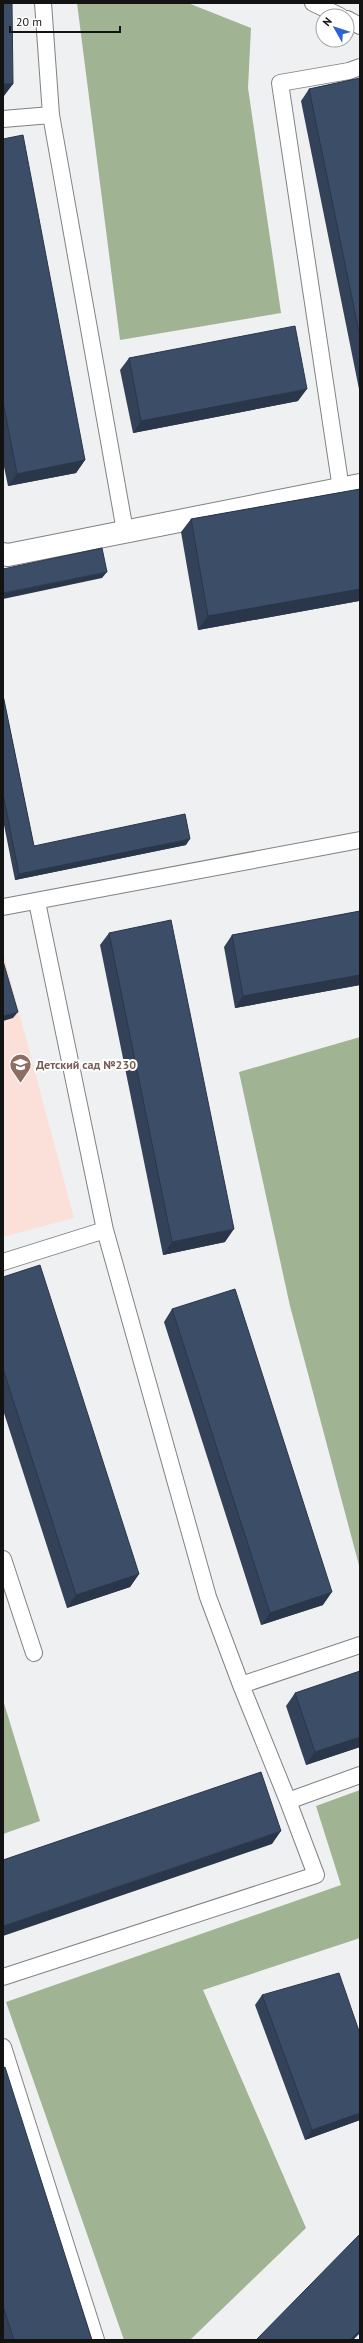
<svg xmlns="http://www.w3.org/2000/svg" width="363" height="2343" viewBox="0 0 363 2343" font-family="'PT Sans',sans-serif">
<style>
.education{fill:#fae0d9}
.forest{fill:#a0b393}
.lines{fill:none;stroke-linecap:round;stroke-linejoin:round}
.service-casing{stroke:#818283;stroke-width:18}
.minor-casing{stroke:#818283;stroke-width:24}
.service{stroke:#fff;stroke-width:16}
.minor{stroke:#fff;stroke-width:22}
.wall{fill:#344259}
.shaded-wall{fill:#2a3649}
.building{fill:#3c4d68;stroke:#2a3649}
.labels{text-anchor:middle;stroke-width:4;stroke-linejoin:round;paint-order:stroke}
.education-label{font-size:12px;font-weight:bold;fill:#785e54;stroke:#fff;text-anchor:start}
</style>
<rect width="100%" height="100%" fill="#eff0f1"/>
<!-- education -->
<path class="education" d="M 3,952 L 74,1218 L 3,1237 Z"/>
<!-- forest -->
<path class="forest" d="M 77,3 L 188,3 L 251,28 L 248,88 L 281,313 L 120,340 Z
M 360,1037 L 360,1569 L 290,1306 L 239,1072 Z
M 3,1700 L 40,1821 L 3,1834 Z
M 360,1790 L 360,1938 L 203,1990 L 306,2228 L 190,2340 L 124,2340 L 6,2002 L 341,1885 L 316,1806 Z"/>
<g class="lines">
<defs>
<path id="service" d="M 43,3 L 51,115 L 125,531
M 313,3 L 340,16
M 347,19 L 360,26
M 3,119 L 51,115
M 341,489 L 280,83 L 349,71 L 360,67
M 3,907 L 360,840
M 105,1230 L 208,1597 L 241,1685 L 360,1645
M 3,1262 L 105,1230 L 37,902
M 3,1559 L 34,1653
M 241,1685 L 288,1801
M 3,1977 L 316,1875 L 288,1801 L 360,1775
M 3,2047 L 96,2340"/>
<path id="minor" d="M 3,554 L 8,555 L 360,485"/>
</defs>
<!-- service casing -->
<use href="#service" class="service-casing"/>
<!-- minor casing -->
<use href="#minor" class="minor-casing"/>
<!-- service -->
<use href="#service" class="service"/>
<!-- minor -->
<use href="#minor" class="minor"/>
</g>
<!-- wall -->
<path class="wall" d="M 360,78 L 360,394 L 301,101 L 309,89 Z
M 3,139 L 85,460 L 76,473 L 8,486 L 3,462 Z
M 129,358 L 298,401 L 133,433 L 120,370 Z
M 360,489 L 360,604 L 359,601 L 198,630 L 181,532 L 191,519 Z
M 3,695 L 34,846 L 186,845 L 15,880 L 3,820 Z
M 360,911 L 360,985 L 235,1008 L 224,947 L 232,935 Z
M 109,933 L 225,1242 L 163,1255 L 100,945 Z
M 3,1277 L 139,1574 L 130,1587 L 67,1608 L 3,1410 Z
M 172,1309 L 323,1605 L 261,1625 L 164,1322 Z
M 295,1693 L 360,1747 L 306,1765 L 286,1706 Z
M 262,1995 L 360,2120 L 305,2140 L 255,2005 Z
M 3,2068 L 92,2340 L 3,2340 Z"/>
<!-- shaded-wall -->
<path class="shaded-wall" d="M 3,84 L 13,84 L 4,96 L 3,96 Z
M 307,389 L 298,401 L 133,433 L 141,421 Z
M 85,460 L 76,473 L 8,486 L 17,474 Z
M 107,572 L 102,578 L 3,599 L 3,593 Z
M 360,589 L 360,600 L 359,601 L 198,630 L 208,616 Z
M 190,839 L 186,845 L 15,880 L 19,874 Z
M 360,975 L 360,985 L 235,1008 L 243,996 Z
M 18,1012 L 13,1018 L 3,1021 L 3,1016 Z
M 234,1229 L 225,1242 L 163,1255 L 172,1242 Z
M 139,1574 L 130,1587 L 67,1608 L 76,1595 Z
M 332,1592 L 323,1605 L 261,1625 L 270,1613 Z
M 360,1737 L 360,1747 L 306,1765 L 315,1752 Z
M 281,1831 L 272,1844 L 3,1936 L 3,1926 Z
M 360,2113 L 360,2120 L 305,2140 L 312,2130 Z
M 360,2330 L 360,2333 L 353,2340 L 350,2340 Z"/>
<!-- building -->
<path class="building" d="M 3,3 L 12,3 L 13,84 L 3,84 Z
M 360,78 L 360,337 L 309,89 Z
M 23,135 L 85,460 L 17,474 L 3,402 L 3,139 Z
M 295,326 L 307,389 L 141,421 L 129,358 Z
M 360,489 L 360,589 L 208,616 L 191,519 Z
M 102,548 L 107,572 L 3,593 L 3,569 Z
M 3,695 L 34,846 L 185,814 L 190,839 L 19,874 L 3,794 Z
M 360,911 L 360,975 L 243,996 L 232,935 Z
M 171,920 L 234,1229 L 172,1242 L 109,933 Z
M 3,961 L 18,1012 L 3,1016 Z
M 40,1265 L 139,1574 L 76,1595 L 3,1369 L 3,1277 Z
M 235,1289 L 332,1592 L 270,1613 L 172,1309 Z
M 360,1671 L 360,1737 L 315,1752 L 295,1693 Z
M 261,1772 L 281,1831 L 3,1926 L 3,1860 Z
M 339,1973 L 360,2034 L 360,2113 L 312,2130 L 262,1995 Z
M 5,2067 L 92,2340 L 14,2340 L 3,2306 L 3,2068 Z
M 360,2234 L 360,2330 L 350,2340 L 256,2340 Z"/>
<!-- icons -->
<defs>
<symbol id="school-pin" viewBox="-11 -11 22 30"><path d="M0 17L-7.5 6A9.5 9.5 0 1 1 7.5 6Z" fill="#8d6e63" stroke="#fff"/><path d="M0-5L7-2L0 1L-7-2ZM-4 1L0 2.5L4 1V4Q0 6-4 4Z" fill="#fff"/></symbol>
</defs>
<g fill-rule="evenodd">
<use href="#school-pin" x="8" y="1052" width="25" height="34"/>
</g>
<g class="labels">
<!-- education labels -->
<g class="education-label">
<text x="36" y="1069">Детский сад №230</text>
</g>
</g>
<!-- border -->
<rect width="363" height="2343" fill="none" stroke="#131313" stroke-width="8"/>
<!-- north arrow -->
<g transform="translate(335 28) rotate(309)"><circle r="19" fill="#ffffff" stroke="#a1a1a1"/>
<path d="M0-3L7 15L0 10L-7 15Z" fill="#3063d2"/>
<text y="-6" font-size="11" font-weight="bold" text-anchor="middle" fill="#131313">N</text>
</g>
<!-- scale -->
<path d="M10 26v6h110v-6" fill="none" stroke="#131313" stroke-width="2"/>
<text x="16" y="26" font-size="12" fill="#131313" stroke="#ffffff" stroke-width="3" paint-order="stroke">20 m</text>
</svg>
